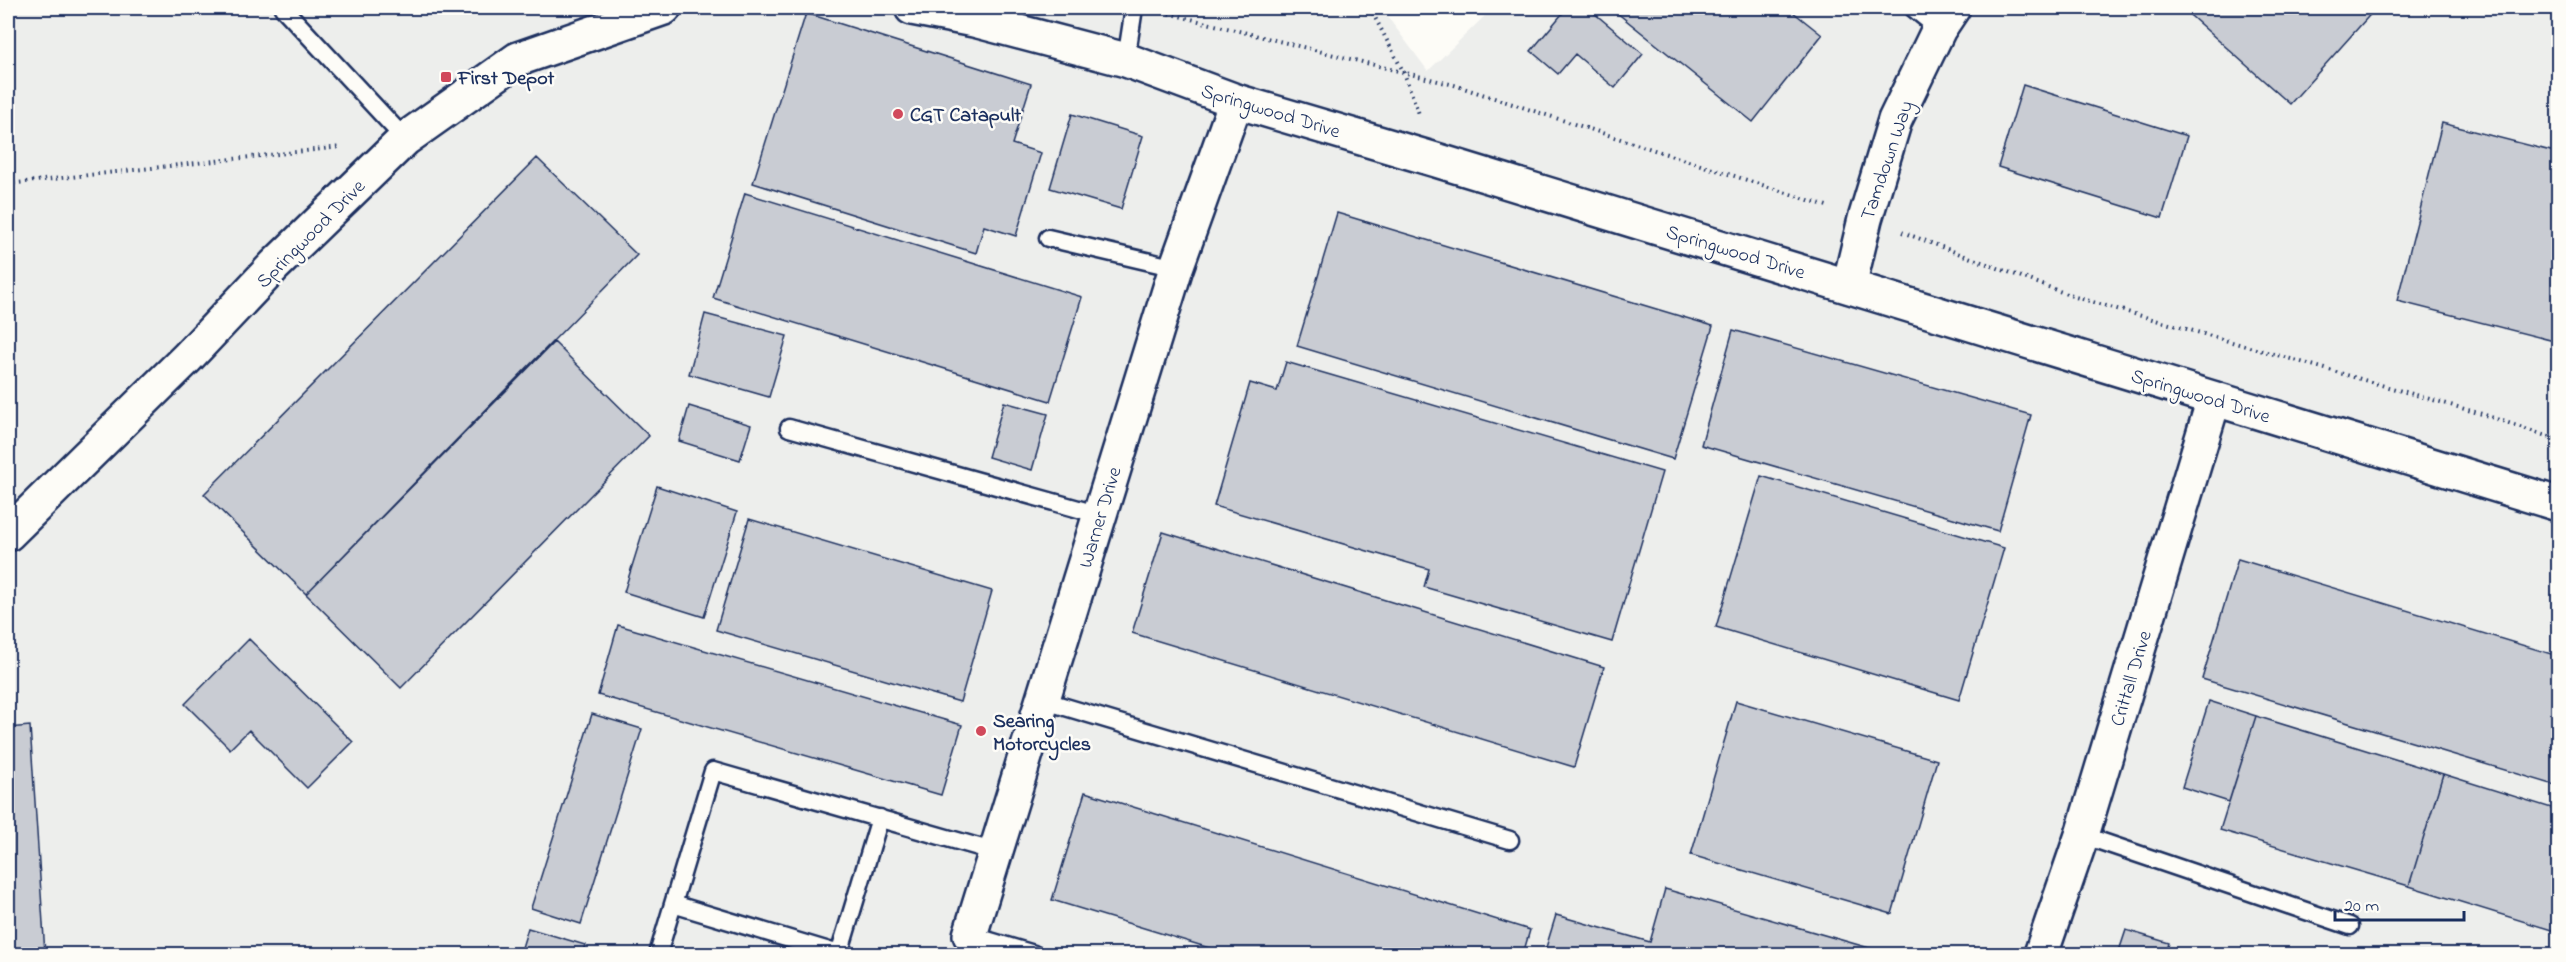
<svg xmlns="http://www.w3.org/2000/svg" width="2566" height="962" viewBox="0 0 2566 962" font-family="'Indie Flower',sans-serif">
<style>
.built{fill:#edeeec}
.building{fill:#c9ccd3;stroke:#1b2f5e;stroke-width:1.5}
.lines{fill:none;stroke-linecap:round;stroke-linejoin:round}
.lane-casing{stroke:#1b2f5e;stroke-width:21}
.street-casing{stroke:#1b2f5e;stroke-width:38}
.secondary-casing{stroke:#1b2f5e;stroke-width:38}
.path{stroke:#1b2f5e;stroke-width:4;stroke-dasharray:1.5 4.5;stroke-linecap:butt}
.lane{stroke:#fdfcf7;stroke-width:16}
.street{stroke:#fdfcf7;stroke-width:33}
.secondary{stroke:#fdfcf7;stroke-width:33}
.poi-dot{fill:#d1495b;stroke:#fdfcf7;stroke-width:2}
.labels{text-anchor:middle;stroke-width:5;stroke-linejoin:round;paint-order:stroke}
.poi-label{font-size:20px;font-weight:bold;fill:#1b2f5e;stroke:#fdfcf7;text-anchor:start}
.street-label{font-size:20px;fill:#1b2f5e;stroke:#fdfcf7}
</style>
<rect width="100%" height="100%" fill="#fdfcf7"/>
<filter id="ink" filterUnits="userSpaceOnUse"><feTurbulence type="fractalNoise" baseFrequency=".0167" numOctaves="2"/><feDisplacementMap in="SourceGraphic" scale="12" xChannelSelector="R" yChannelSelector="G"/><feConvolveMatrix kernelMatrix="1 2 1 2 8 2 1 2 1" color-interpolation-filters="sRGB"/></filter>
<g filter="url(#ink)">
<!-- built -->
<path class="built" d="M 8,8 L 1381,8 L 1428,71 L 1493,8 L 2558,8 L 2558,954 L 8,954 Z"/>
<!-- building -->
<path class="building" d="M 1567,8 L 1588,8 L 1643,54 L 1615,88 L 1575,54 L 1558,74 L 1531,51 Z
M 1611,8 L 1788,8 L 1822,35 L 1753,122 Z
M 2182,8 L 2376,8 L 2290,104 Z
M 806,13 L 1031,84 L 1012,144 L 1041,153 L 1016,236 L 984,226 L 976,253 L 753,183 Z
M 2023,85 L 2187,136 L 2162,218 L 1998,167 Z
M 1072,114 L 1143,136 L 1121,209 L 1050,188 Z
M 2442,123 L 2555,152 L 2558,137 L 2558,342 L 2397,301 Z
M 537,158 L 637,255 L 306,594 L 204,494 Z
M 745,193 L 1082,297 L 1050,401 L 713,298 Z
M 1337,213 L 1713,326 L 1673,459 L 1297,346 Z
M 705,314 L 787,336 L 769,397 L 689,374 Z
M 1733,330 L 2031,415 L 1998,531 L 1701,445 Z
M 554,342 L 649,436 L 401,688 L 306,594 Z
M 1286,362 L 1662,472 L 1612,642 L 1424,587 L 1429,569 L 1214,506 L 1250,383 L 1277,391 Z
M 1004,402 L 1048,414 L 1032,470 L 988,457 Z
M 689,406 L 751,425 L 740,460 L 679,441 Z
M 1761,476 L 2004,548 L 1959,700 L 1716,627 Z
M 657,486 L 737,512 L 704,617 L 624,592 Z
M 749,519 L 992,591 L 960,702 L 716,630 Z
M 1163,532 L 1604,667 L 1574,767 L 1132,633 Z
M 2238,559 L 2558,656 L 2558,786 L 2202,679 Z
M 618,625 L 962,725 L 941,795 L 598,695 Z
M 249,639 L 353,742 L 307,788 L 249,730 L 230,749 L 185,704 Z
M 1736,701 L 1937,760 L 1892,914 L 1691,855 Z
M 2209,701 L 2256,716 L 2229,802 L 2182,787 Z
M 592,714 L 642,729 L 581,924 L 531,908 Z
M 2256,716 L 2443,774 L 2409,886 L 2220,830 Z
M 30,726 L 45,954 L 8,954 L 8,728 Z
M 2443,774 L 2558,810 L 2558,932 L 2409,886 Z
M 1085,792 L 1530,930 L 1523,954 L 1229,954 L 1052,900 Z
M 1665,889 L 1890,954 L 1544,954 L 1556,915 L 1650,942 Z
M 528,928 L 585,945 L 582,954 L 520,954 Z
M 2126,930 L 2169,943 L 2166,954 L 2118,954 Z"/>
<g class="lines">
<defs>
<path id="lane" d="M 283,8 L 405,139
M 1913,8 L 1939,29
M 1126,60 L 1134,8
M 1048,238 L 1176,268
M 789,428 L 1100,515
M 1042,700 L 1510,840
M 2082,835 L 2350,926
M 673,904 L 839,954
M 970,935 L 1034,954
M 658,954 L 713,771 L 996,852
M 839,954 L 880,818"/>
<path id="street" d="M 1849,286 L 1865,219 L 1895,120 L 1939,29 L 1953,8
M 970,935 L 1176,268 L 1236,101
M 2041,954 L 2082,835 L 2214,399"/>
<path id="secondary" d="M 912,8 L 974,20 L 1126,60 L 1236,101 L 1436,160 L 2558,504
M 8,534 L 187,358 L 275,265 L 405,139 L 518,59 L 664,8"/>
</defs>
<!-- lane casing -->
<use href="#lane" class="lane-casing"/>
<!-- street casing -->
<use href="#street" class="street-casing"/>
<!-- secondary casing -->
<use href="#secondary" class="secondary-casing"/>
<!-- path -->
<path class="path" d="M 1370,8 L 1404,73 L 1419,114
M 1163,12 L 1454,85 L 1830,207
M 8,184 L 341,147
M 1902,232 L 2072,296 L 2482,414 L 2558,440"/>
<!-- lane -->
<use href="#lane" class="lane"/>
<!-- street -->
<use href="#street" class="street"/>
<!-- secondary -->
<use href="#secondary" class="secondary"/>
</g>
</g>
<!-- markers -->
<g class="poi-dot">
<rect x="440" y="71" width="12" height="12" rx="3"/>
<circle cx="898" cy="114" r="6"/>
<circle cx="981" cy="731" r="6"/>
</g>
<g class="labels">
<!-- poi labels -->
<g class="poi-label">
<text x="458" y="84">First Depot</text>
<text x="910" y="121">CGT Catapult</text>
<text x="993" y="727">Searing<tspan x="993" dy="23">Motorcycles</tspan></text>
</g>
<!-- street labels -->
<g class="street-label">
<text transform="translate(1271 110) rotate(17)" y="7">Springwood Drive</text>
<text transform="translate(1886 160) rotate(-71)" y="7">Tamdown Way</text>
<text transform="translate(310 233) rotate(-45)" y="7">Springwood Drive</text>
<text transform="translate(1736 251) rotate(17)" y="7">Springwood Drive</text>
<text transform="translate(2201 395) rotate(17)" y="7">Springwood Drive</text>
<text transform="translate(1099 517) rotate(-73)" y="7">Warner Drive</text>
<text transform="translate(2130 678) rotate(-73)" y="7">Crittall Drive</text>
</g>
</g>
<!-- margin -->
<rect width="2566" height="962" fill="none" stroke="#fdfcf7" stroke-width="30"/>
<rect x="15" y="15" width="2536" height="932" fill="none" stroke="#1b2f5e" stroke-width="2" filter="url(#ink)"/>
<!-- scale -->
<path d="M2335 911v9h129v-9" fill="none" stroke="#1b2f5e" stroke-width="3"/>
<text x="2344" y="911" font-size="18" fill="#1b2f5e" stroke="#fdfcf7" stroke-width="4.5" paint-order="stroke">20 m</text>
</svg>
